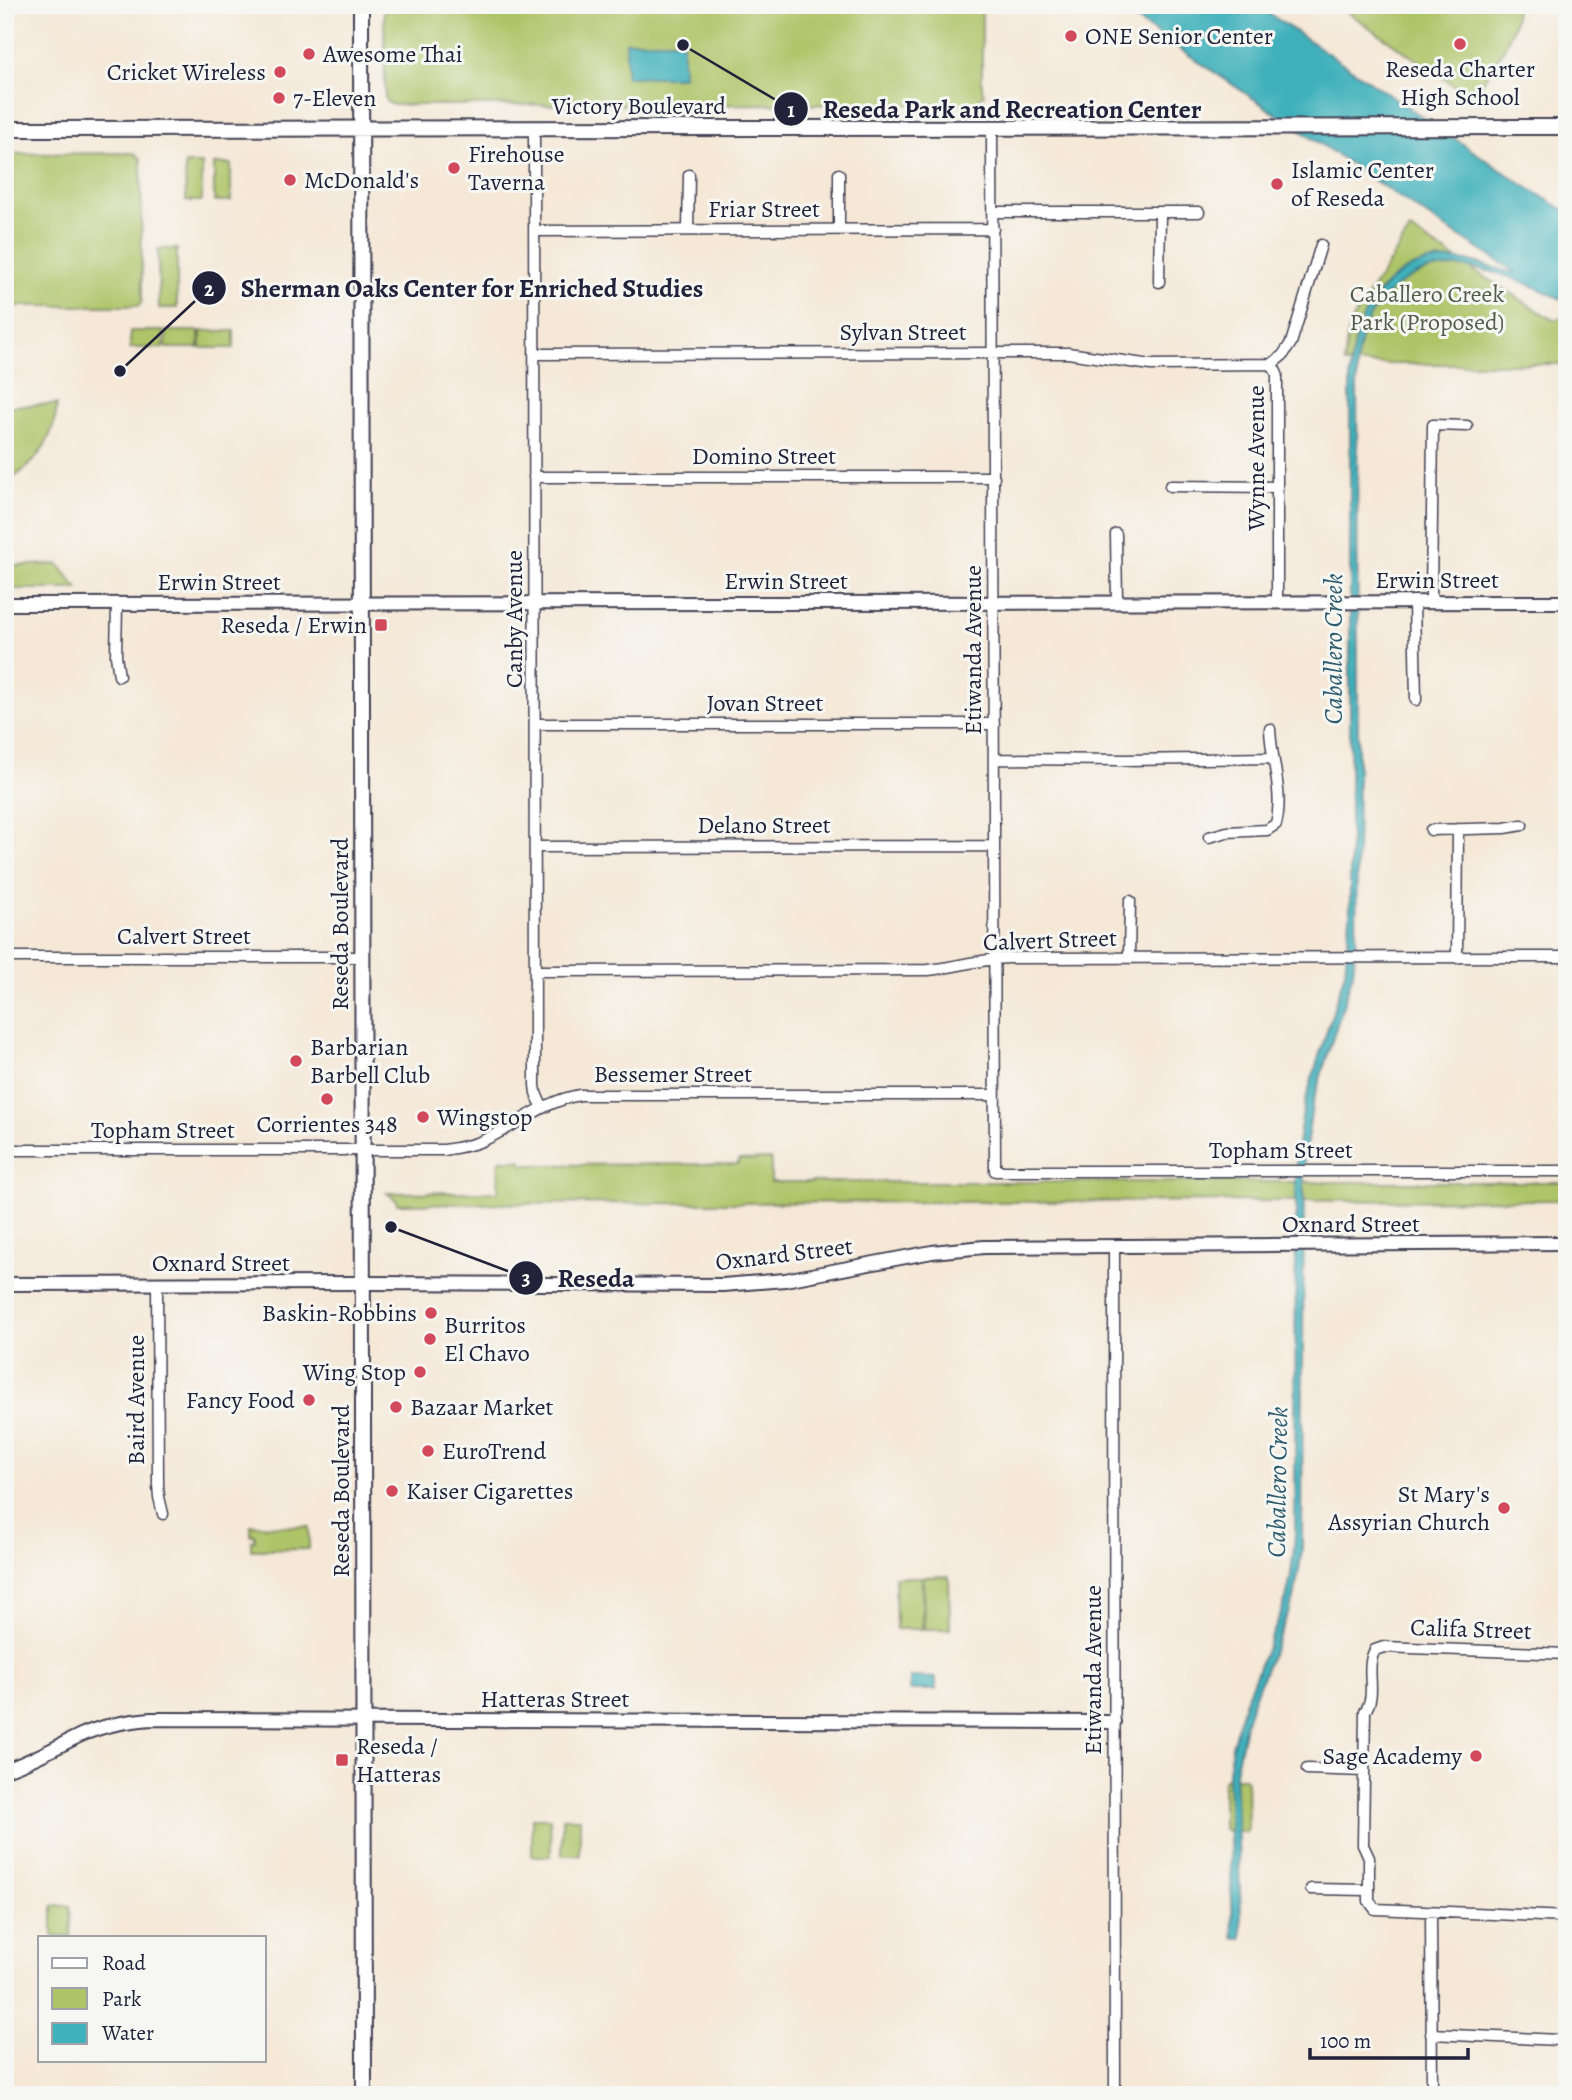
<svg xmlns="http://www.w3.org/2000/svg" width="1572" height="2100" viewBox="0 0 1572 2100" font-family="Alegreya,serif">
<style>
.green{fill:#aec468;stroke:#687352;stroke-width:2}
.water{fill:#41b1bb;stroke:#326a7b;stroke-width:2}
.lines{fill:none;stroke-linecap:round;stroke-linejoin:round}
.minor-casing{stroke:#424052;stroke-width:13}
.tertiary-casing{stroke:#424052;stroke-width:16}
.secondary-casing{stroke:#424052;stroke-width:16}
.primary-casing{stroke:#424052;stroke-width:18}
.minor{stroke:#fff;stroke-width:10}
.tertiary{stroke:#fff;stroke-width:12}
.secondary{stroke:#fff;stroke-width:12}
.primary{stroke:#fff;stroke-width:14}
.poi-dot{fill:#d1495b;stroke:#f6f6f2;stroke-width:2.5}
.labels{text-anchor:middle;stroke-width:6;stroke-linejoin:round;paint-order:stroke}
.poi-label{font-size:24px;fill:#22223b;stroke:#f6f6f2;text-anchor:start}
.street-label{font-size:24px;fill:#22223b;stroke:#f6f6f2}
.park-label{font-size:24px;fill:#535b4b;stroke:#f6f6f2}
.water-label{font-size:26px;font-style:italic;fill:#2e5b6e;stroke:#f6f6f2}
.leader{fill:none;stroke:#22223b;stroke-width:2.5}
.callout-dot{fill:#22223b;stroke:#f6f6f2;stroke-width:2.5}
.mark-label{font-size:21px;text-anchor:middle;font-weight:bold;fill:#fff}
.callout-label{font-size:26px;text-anchor:middle;font-weight:bold;fill:#22223b;stroke:#f6f6f2;stroke-width:6;stroke-linejoin:round;paint-order:stroke}
</style>
<rect width="100%" height="100%" fill="#f6f6f2"/>
<filter id="ink" filterUnits="userSpaceOnUse"><feTurbulence type="fractalNoise" baseFrequency=".0143" numOctaves="2"/><feDisplacementMap in="SourceGraphic" scale="14" xChannelSelector="R" yChannelSelector="G"/><feConvolveMatrix kernelMatrix="1 2 1 2 8 2 1 2 1" color-interpolation-filters="sRGB"/></filter>
<filter id="wash" filterUnits="userSpaceOnUse"><feTurbulence type="fractalNoise" baseFrequency=".00686" numOctaves="4" result="noise"/><feDisplacementMap in="SourceGraphic" scale="28" xChannelSelector="R" yChannelSelector="G"/><feGaussianBlur stdDeviation="1.57" result="paint"/><feColorMatrix in="noise" values="0 0 0 0 0 0 0 0 0 0 0 0 0 0 0 0 0 1.4 0 .05"/><feComposite in="paint" operator="in"/></filter>
<g filter="url(#wash)">
<rect width="100%" height="100%" fill="#f5e8d7"/>
<!-- green -->
<path class="green" d="M 384,5 L 982,5 L 982,88 L 984,95 L 981,96 L 978,102 L 972,104 L 393,105 L 387,102 L 385,97 Z
M 1337,5 L 1516,5 C 1516,39 1492,66 1475,94 L 1465,93 Z
M 134,153 L 141,159 L 142,301 L 139,306 L 5,306 L 5,154 Z
M 185,164 L 202,164 L 202,201 L 186,201 Z
M 214,164 L 231,164 L 231,201 L 214,201 Z
M 1410,230 L 1553,320 L 1562,318 L 1567,320 L 1567,364 L 1344,364 L 1347,339 L 1352,320 Z
M 158,249 L 177,249 L 177,308 L 159,308 Z
M 130,331 L 163,331 L 163,348 L 130,348 Z
M 166,331 L 199,331 L 199,348 L 166,348 Z
M 201,331 L 234,331 L 234,348 L 201,348 Z
M 57,404 C 55,438 36,467 5,482 L 5,430 L 7,423 L 5,408 L 12,406 Z
M 58,564 L 78,589 L 5,589 L 5,566 Z
M 771,1159 L 771,1182 L 1567,1182 L 1567,1200 L 397,1204 L 396,1200 L 387,1193 L 498,1192 L 499,1160 L 521,1160 L 523,1165 L 738,1164 L 739,1160 Z
M 251,1525 L 309,1527 L 309,1549 L 251,1550 L 251,1541 L 255,1540 L 255,1535 L 251,1535 Z
M 949,1576 L 950,1629 L 924,1629 L 923,1577 Z
M 895,1577 L 922,1577 L 922,1629 L 896,1629 Z
M 1227,1777 L 1244,1777 L 1247,1781 L 1248,1828 L 1245,1832 L 1227,1831 L 1223,1828 L 1223,1782 Z
M 532,1818 L 550,1818 L 551,1856 L 532,1856 Z
M 562,1818 L 580,1818 L 580,1855 L 562,1855 Z
M 53,1906 L 70,1906 L 71,1937 L 53,1937 Z"/>
<!-- water -->
<path class="water" d="M 1115,5 L 1256,5 L 1525,186 L 1567,212 L 1567,302 C 1510,274 1437,242 1385,297 C 1367,315 1360,335 1357,360 L 1358,768 L 1356,944 L 1353,973 L 1312,1105 L 1304,1161 L 1302,1551 L 1294,1599 L 1251,1705 L 1245,1725 L 1235,1772 L 1242,1939 L 1233,1937 L 1228,1772 L 1232,1746 L 1244,1703 L 1279,1619 L 1286,1599 L 1291,1575 L 1295,1534 L 1296,1160 L 1300,1129 L 1305,1102 L 1345,972 L 1350,918 L 1350,374 C 1353,311 1390,255 1459,260 C 1479,261 1498,271 1517,273 L 1436,222 Z
M 683,41 L 683,77 L 626,77 L 626,41 Z
M 910,1677 L 936,1678 L 936,1690 L 910,1690 Z"/>
</g>
<g filter="url(#ink)">
<g class="lines">
<defs>
<path id="minor" d="M 992,128 L 995,1171 L 1567,1171
M 534,129 L 535,1085 L 536,1093 L 542,1107
M 993,212 L 1199,212
M 688,230 L 689,175
M 839,230 L 839,174
M 534,231 L 993,229
M 1159,282 L 1160,212
M 534,354 L 1068,353 L 1151,365 L 1272,364
M 1272,364 L 1277,374 L 1277,601
M 1272,364 L 1283,355 L 1291,343 L 1321,245
M 534,477 L 994,477
M 1170,486 L 1277,487
M 1116,534 L 1117,602
M 1414,601 L 1416,700
M 1431,601 L 1433,425 L 1467,426
M 117,604 L 116,656 L 119,676
M 535,724 L 994,724
M 994,759 L 1125,760 L 1273,758
M 1431,830 L 1505,828 L 1522,825
M 1209,837 L 1227,832 L 1267,830 L 1276,824 C 1284,793 1271,760 1270,729
M 535,847 L 994,846
M 5,957 L 363,957
M 1129,958 L 1130,901
M 1457,958 L 1458,829
M 535,971 L 928,970 C 955,967 981,959 1009,958 L 1567,957
M 5,1150 L 444,1150 C 457,1148 470,1146 482,1141 C 515,1127 543,1101 580,1095 L 994,1095
M 1114,1246 L 1115,2095
M 157,1284 L 158,1485 L 159,1497 L 163,1514
M 1567,1654 L 1384,1647 L 1375,1650 C 1364,1668 1378,1694 1365,1711 L 1363,1845 L 1369,1858 L 1369,1901 L 1375,1909 L 1567,1917
M 1307,1769 L 1364,1771
M 1311,1889 L 1368,1890
M 1431,1912 L 1432,2095
M 1431,2034 L 1559,2040 L 1567,2042"/>
<path id="tertiary" d="M 5,604 L 1567,602
M 5,1770 C 32,1761 56,1747 81,1735 C 104,1725 127,1721 151,1719 L 1114,1722"/>
<path id="secondary" d="M 5,1284 L 364,1283 L 723,1285 L 785,1280 L 932,1252 L 984,1247 L 1567,1243"/>
<path id="primary" d="M 361,5 L 364,2095
M 5,129 L 1567,127"/>
</defs>
<!-- minor casing -->
<use href="#minor" class="minor-casing"/>
<!-- tertiary casing -->
<use href="#tertiary" class="tertiary-casing"/>
<!-- secondary casing -->
<use href="#secondary" class="secondary-casing"/>
<!-- primary casing -->
<use href="#primary" class="primary-casing"/>
<!-- minor -->
<use href="#minor" class="minor"/>
<!-- tertiary -->
<use href="#tertiary" class="tertiary"/>
<!-- secondary -->
<use href="#secondary" class="secondary"/>
<!-- primary -->
<use href="#primary" class="primary"/>
</g>
</g>
<!-- markers -->
<g class="poi-dot">
<circle cx="1071" cy="36" r="7"/>
<circle cx="1460" cy="44" r="7"/>
<circle cx="309" cy="54" r="7"/>
<circle cx="280" cy="72" r="7"/>
<circle cx="279" cy="98" r="7"/>
<circle cx="454" cy="168" r="7"/>
<circle cx="290" cy="180" r="7"/>
<circle cx="1277" cy="184" r="7"/>
<rect x="374" y="618" width="14" height="14" rx="3.5"/>
<circle cx="296" cy="1061" r="7"/>
<circle cx="327" cy="1099" r="7"/>
<circle cx="423" cy="1117" r="7"/>
<circle cx="431" cy="1313" r="7"/>
<circle cx="430" cy="1339" r="7"/>
<circle cx="420" cy="1372" r="7"/>
<circle cx="309" cy="1400" r="7"/>
<circle cx="396" cy="1407" r="7"/>
<circle cx="428" cy="1451" r="7"/>
<circle cx="392" cy="1491" r="7"/>
<circle cx="1504" cy="1508" r="7"/>
<circle cx="1476" cy="1756" r="7"/>
<rect x="335" y="1753" width="14" height="14" rx="3.5"/>
</g>
<g class="labels">
<!-- poi labels -->
<g class="poi-label">
<text x="1085" y="44">ONE Senior Center</text>
<text x="323" y="62">Awesome Thai</text>
<text x="1460" y="77" text-anchor="middle">Reseda Charter<tspan x="1460" dy="28">High School</tspan></text>
<text x="266" y="80" text-anchor="end">Cricket Wireless</text>
<text x="293" y="106">7-Eleven</text>
<text x="468" y="162">Firehouse<tspan x="468" dy="28">Taverna</tspan></text>
<text x="1291" y="178">Islamic Center<tspan x="1291" dy="28">of Reseda</tspan></text>
<text x="304" y="188">McDonald's</text>
<text x="367" y="633" text-anchor="end">Reseda / Erwin</text>
<text x="310" y="1055">Barbarian<tspan x="310" dy="28">Barbell Club</tspan></text>
<text x="437" y="1125">Wingstop</text>
<text x="327" y="1132" text-anchor="middle">Corrientes 348</text>
<text x="417" y="1321" text-anchor="end">Baskin-Robbins</text>
<text x="444" y="1333">Burritos<tspan x="444" dy="28">El Chavo</tspan></text>
<text x="406" y="1380" text-anchor="end">Wing Stop</text>
<text x="295" y="1408" text-anchor="end">Fancy Food</text>
<text x="410" y="1415">Bazaar Market</text>
<text x="442" y="1459">EuroTrend</text>
<text x="406" y="1499">Kaiser Cigarettes</text>
<text x="1490" y="1502" text-anchor="end">St Mary's<tspan x="1490" dy="28">Assyrian Church</tspan></text>
<text x="356" y="1754">Reseda /<tspan x="356" dy="28">Hatteras</tspan></text>
<text x="1462" y="1764" text-anchor="end">Sage Academy</text>
</g>
<!-- street labels -->
<g class="street-label">
<text x="639" y="114">Victory Boulevard</text>
<text x="764" y="217">Friar Street</text>
<text x="903" y="340">Sylvan Street</text>
<text x="764" y="464">Domino Street</text>
<text transform="translate(1256 458) rotate(-90)" y="8">Wynne Avenue</text>
<text x="1437" y="588">Erwin Street</text>
<text x="786" y="589">Erwin Street</text>
<text x="219" y="590">Erwin Street</text>
<text transform="translate(514 619) rotate(-90)" y="8">Canby Avenue</text>
<text transform="translate(973 650) rotate(-90)" y="8">Etiwanda Avenue</text>
<text x="765" y="711">Jovan Street</text>
<text x="764" y="833">Delano Street</text>
<text transform="translate(340 924) rotate(-90)" y="8">Reseda Boulevard</text>
<text x="184" y="944">Calvert Street</text>
<text transform="translate(1050 940) rotate(-2)" y="8">Calvert Street</text>
<text x="673" y="1082">Bessemer Street</text>
<text x="163" y="1138">Topham Street</text>
<text x="1281" y="1158">Topham Street</text>
<text x="1351" y="1232">Oxnard Street</text>
<text transform="translate(784 1254) rotate(-7)" y="8">Oxnard Street</text>
<text x="221" y="1271">Oxnard Street</text>
<text transform="translate(136 1400) rotate(-90)" y="8">Baird Avenue</text>
<text transform="translate(341 1491) rotate(-90)" y="8">Reseda Boulevard</text>
<text transform="translate(1471 1629) rotate(2)" y="8">Califa Street</text>
<text transform="translate(1093 1670) rotate(-90)" y="8">Etiwanda Avenue</text>
<text x="555" y="1707">Hatteras Street</text>
</g>
<!-- park labels -->
<g class="park-label">
<text x="1427" y="302">Caballero Creek<tspan x="1427" dy="28">Park (Proposed)</tspan></text>
</g>
<!-- water labels -->
<g class="water-label">
<text transform="translate(1333 649) rotate(-90)" y="9">Caballero Creek</text>
<text transform="translate(1277 1482) rotate(-89)" y="9">Caballero Creek</text>
</g>
</g>
<!-- callouts -->
<path class="leader" d="M683 45L791 109M120 371L209 288M391 1227L526 1278"/>
<g class="callout-dot">
<circle cx="683" cy="45" r="7"/>
<circle cx="120" cy="371" r="7"/>
<circle cx="391" cy="1227" r="7"/>
<circle cx="791" cy="109" r="18"/>
<circle cx="209" cy="288" r="18"/>
<circle cx="526" cy="1278" r="18"/>
</g>
<g class="mark-label">
<text x="791" y="117">1</text>
<text x="209" y="296">2</text>
<text x="526" y="1285">3</text>
</g>
<g class="callout-label">
<text x="1012" y="118">Reseda Park and Recreation Center</text>
<text x="472" y="297">Sherman Oaks Center for Enriched Studies</text>
<text x="596" y="1287">Reseda</text>
</g>
<!-- margin -->
<rect width="1572" height="2100" fill="none" stroke="#f6f6f2" stroke-width="28"/>
<!-- legend -->
<rect x="38" y="1936" width="228" height="126" fill="#f6f6f2" stroke="#a1a1a9" stroke-width="2"/>
<rect x="52" y="1958" width="35" height="10" fill="#ffffff" stroke="#a1a1a9" stroke-width="2"/>
<text x="102" y="1970" font-size="21" fill="#22223b">Road</text>
<rect x="52" y="1988" width="35" height="21" fill="#aec468" stroke="#a1a1a9" stroke-width="2"/>
<text x="102" y="2006" font-size="21" fill="#22223b">Park</text>
<rect x="52" y="2023" width="35" height="21" fill="#41b1bb" stroke="#a1a1a9" stroke-width="2"/>
<text x="102" y="2040" font-size="21" fill="#22223b">Water</text>
<!-- scale -->
<path d="M1310 2048v10h158v-10" fill="none" stroke="#22223b" stroke-width="3.5"/>
<text x="1320" y="2048" font-size="21" fill="#22223b" stroke="#f6f6f2" stroke-width="5" paint-order="stroke">100 m</text>
</svg>
